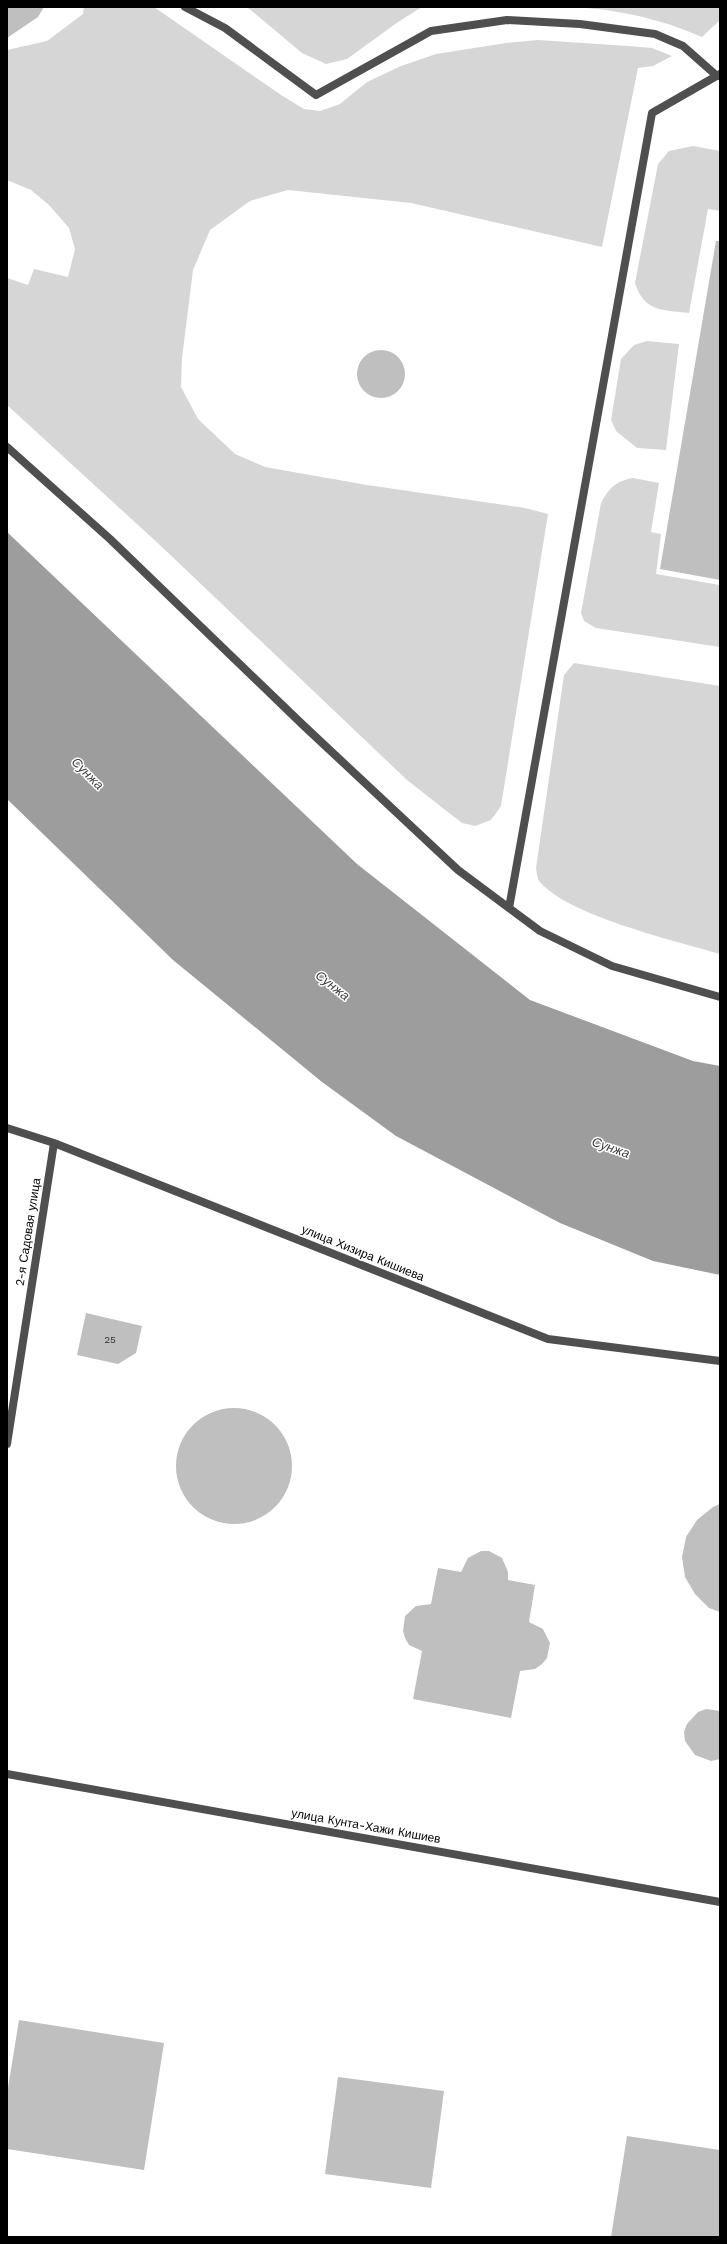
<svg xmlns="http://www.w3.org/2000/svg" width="727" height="2244" viewBox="0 0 727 2244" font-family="'Work Sans',sans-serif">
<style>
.green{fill:#d6d6d6}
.water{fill:#9d9d9d}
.building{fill:#bfbfbf}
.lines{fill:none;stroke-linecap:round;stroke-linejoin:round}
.service{stroke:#4f4f4f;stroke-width:8}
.minor{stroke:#4f4f4f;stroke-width:8}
.labels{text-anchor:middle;stroke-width:3;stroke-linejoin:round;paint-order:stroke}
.number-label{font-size:10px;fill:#303030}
.street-label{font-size:12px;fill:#000;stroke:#fff}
.water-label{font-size:13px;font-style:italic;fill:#3e3e3e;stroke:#fff}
</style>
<rect width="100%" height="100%" fill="#fff"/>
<!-- green -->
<path class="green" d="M 84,7 L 154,7 L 281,95 L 304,109 L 320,111 L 340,104 L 367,82 L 401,66 L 436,54 L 506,43 L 538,40 L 628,46 L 652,48 L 672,56 L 653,66 L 638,68 L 602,247 L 411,203 L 288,190 L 250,201 L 210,230 L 193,270 L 182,358 L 181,387 L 198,419 L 235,454 L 265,467 L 367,485 L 525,508 L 548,514 L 501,806 L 491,820 L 475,826 L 462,823 L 407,780 L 162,547 L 7,405 L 7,278 L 28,285 L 34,269 L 68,277 L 75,249 L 69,228 L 49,205 L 31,190 L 7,180 L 7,50 L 47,41 L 83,14 Z
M 247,7 L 422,7 L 398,22 L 347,59 L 326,64 L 302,53 Z
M 573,7 L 720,7 L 720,20 L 702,37 C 662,19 616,9 573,7 Z
M 693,146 L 720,151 L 720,211 L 708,209 L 689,313 C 663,310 644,312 635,283 L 658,164 L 669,151 Z
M 647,341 L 679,344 L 666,450 L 637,448 L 616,431 L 611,420 L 621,359 L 634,345 Z
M 633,478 L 659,483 L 651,532 L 661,534 L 656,574 L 720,585 L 720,647 L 596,628 L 584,621 L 581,613 L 601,503 C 609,488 616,481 633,478 Z
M 574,663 L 720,686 L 720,954 C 676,941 569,916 540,882 C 537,879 537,873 536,868 L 564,675 Z"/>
<!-- water -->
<path class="water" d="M 7,532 L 357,864 L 530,1000 L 693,1061 L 720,1066 L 720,1275 L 653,1261 L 560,1223 L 396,1136 L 322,1082 L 173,960 L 7,799 Z"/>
<!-- building -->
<path class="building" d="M 7,7 L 44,7 L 38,17 L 7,38 Z
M 716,241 L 720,241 L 720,580 L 660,569 Z
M357 374a24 24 0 1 1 48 0a24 24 0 1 1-48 0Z
M 86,1313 L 142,1326 L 136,1353 L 118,1364 L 77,1355 Z
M176 1466a58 58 0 1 1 116 0a58 58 0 1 1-116 0Z
M 720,1504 L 720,1612 L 709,1608 L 695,1594 L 685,1577 L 682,1557 L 686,1537 L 697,1520 L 713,1507 Z
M 481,1551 L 489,1551 L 502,1558 L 508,1572 L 508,1580 L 535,1585 L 529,1622 L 543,1629 L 550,1643 L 547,1658 L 542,1664 L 535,1669 L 520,1671 L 511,1718 L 413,1699 L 422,1651 L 409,1645 L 405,1638 L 403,1631 L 405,1616 L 416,1606 L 431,1604 L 438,1568 L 461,1572 L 468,1558 Z
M 706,1709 L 720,1711 L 720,1759 L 711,1761 L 695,1755 L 685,1741 L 684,1732 L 687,1724 L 698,1712 Z
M 19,2020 L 164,2043 L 144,2170 L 7,2149 L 7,2094 Z
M 338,2077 L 444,2091 L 431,2188 L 325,2174 Z
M 627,2136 L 720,2150 L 720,2237 L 611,2237 Z"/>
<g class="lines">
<!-- service -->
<path class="service" d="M 185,7 L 225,28 L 316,95 L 431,31 L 507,20 L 580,24 L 655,34 L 683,46 L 717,76
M 7,447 L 110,539 L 303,725 L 458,870 L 540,931 L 612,966 L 720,997
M 509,908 L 652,113 L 720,74"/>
<!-- minor -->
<path class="minor" d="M 7,1128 L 54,1143 L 548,1339 L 720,1361
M 7,1444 L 54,1143
M 7,1774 L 720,1902"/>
</g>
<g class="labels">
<!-- number labels -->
<g class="number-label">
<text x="110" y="1343">25</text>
</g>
<!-- street labels -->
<g class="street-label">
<text transform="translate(28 1232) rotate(-81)" y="4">2-я Садовая улица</text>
<text transform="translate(363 1253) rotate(22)" y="4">улица Хизира Кишиева</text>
<text transform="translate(366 1826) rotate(10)" y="4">улица Кунта-Хажи Кишиев</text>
</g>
<!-- water labels -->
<g class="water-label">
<text transform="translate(88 773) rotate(45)" y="5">Сунжа</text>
<text transform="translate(333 985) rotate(38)" y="5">Сунжа</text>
<text transform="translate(611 1147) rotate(19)" y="5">Сунжа</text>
</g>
</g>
<!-- border -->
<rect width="727" height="2244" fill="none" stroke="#000000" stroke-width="16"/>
</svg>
